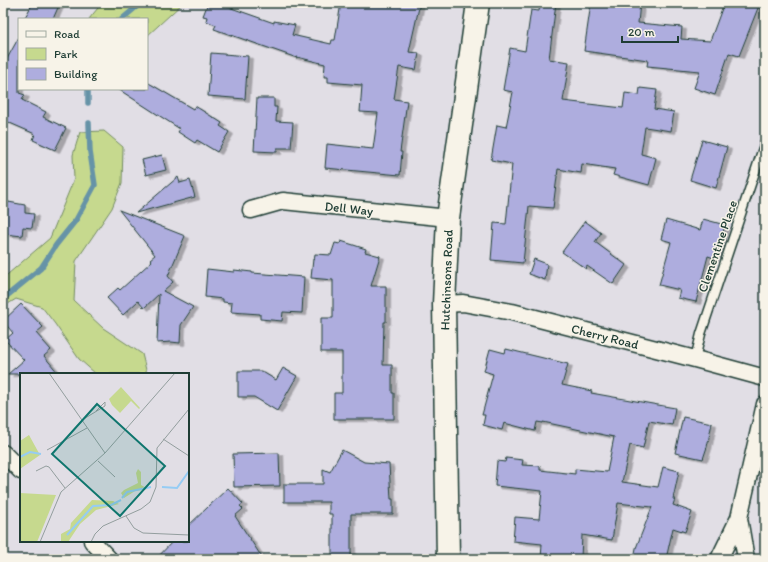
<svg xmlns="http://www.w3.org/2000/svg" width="768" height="562" viewBox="0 0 768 562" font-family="Itim,sans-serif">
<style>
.green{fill:#c6d98e;stroke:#728b61}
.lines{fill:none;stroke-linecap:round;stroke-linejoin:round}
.stream{stroke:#6693a7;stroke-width:5.5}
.building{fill:#aeadde;stroke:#1f3d34;filter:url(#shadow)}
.lane-casing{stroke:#1f3d34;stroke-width:11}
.street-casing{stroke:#1f3d34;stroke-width:19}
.secondary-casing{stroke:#1f3d34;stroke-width:25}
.lane{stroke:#f7f3e8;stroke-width:8}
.street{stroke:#f7f3e8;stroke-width:16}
.secondary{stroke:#f7f3e8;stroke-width:22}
.labels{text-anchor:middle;stroke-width:3;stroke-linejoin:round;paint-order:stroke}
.street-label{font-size:13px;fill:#1f3d34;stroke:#f7f3e8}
.inset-river{fill:none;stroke:#95ccf4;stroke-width:2}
.inset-road{fill:none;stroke:#939e9e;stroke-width:1}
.view{fill:#0f766e;fill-opacity:0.15;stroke:#0f766e;stroke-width:2}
.inset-edge{fill:none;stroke:#1f3d34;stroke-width:2}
</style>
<defs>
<filter id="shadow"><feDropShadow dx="4.5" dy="2.5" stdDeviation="0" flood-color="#0004"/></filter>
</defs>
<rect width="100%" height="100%" fill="#e1dee5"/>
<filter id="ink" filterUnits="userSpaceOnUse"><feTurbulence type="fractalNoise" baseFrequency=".025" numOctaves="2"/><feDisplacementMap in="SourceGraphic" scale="8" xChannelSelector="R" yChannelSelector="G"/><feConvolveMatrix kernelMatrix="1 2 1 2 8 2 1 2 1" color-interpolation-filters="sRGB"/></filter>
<g filter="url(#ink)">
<!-- green -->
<path class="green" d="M 102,3 L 183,3 L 147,36 L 147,19 L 89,19 Z
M 104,131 L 123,147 L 122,183 L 112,208 L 76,261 L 74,301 L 103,328 L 142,354 L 147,374 L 96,374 L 79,359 L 55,324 L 42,307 L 16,299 L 3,307 L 3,279 L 8,274 L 50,238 L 74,179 L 73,155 L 80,132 Z"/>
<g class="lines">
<!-- stream -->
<path class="stream" d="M 122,19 L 141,3
M 88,89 L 88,103
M 3,299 L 41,268 L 56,245 L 76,220 L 95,185 L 90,152 L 89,123"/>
</g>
<!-- building -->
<path class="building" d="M 33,3 L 60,3 L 53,19 L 24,19 Z
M 208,3 L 217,3 L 274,23 L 274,21 L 295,25 L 292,35 L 331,44 L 332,40 L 335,40 L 341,3 L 420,3 L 409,52 L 419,53 L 416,70 L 399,67 L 394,99 L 407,101 L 400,152 L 402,152 L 400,175 L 325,168 L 327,144 L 373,149 L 378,113 L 360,112 L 362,85 L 328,82 L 328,77 L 324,77 L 325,64 L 297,57 L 297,58 L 214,29 L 216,25 L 206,21 L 207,17 L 203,16 Z
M 540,3 L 556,3 L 549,59 L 569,62 L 563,101 L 623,108 L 625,93 L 639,95 L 640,88 L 657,90 L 654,109 L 674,112 L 671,131 L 645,127 L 641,154 L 656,158 L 649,185 L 613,175 L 615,169 L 582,164 L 581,173 L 558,169 L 553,208 L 529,206 L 523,263 L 491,260 L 494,223 L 506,224 L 512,164 L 491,160 L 497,125 L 506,127 L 513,92 L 503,90 L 510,48 L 525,51 L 531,10 L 539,11 Z
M 591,3 L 640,3 L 638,23 L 682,27 L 681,39 L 710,41 L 724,3 L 760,3 L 739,56 L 729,53 L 715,95 L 694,88 L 700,71 L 647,66 L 648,60 L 584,51 Z
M 19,37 L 19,93 L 25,95 L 22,100 L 46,112 L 43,117 L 66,128 L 55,150 L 33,140 L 35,134 L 3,120 L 3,66 Z
M 211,53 L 248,56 L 245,99 L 208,96 Z
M 147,82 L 193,109 L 195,106 L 222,123 L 220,126 L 229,132 L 217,152 L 197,140 L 195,143 L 178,132 L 180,129 L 118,89 L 147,89 Z
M 257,98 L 274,98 L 274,107 L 277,107 L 276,121 L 293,122 L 291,148 L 277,148 L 277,152 L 254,151 Z
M 702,140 L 727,147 L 716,188 L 690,180 Z
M 162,155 L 166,170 L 146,175 L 142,160 Z
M 178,177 L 180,183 L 190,180 L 195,197 L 136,213 Z
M 3,201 L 25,205 L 25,213 L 34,214 L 32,228 L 23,227 L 22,236 L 5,234 L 6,231 L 3,230 Z
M 119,210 L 185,236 L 168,276 L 173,282 L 163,291 L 193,307 L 181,325 L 180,343 L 171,342 L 157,343 L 159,294 L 144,308 L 138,301 L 123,315 L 107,298 L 118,288 L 120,290 L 152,261 L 150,259 L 155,255 Z
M 703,219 L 725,225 L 717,254 L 715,254 L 714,258 L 708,256 L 696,302 L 678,298 L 680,290 L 659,285 L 671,242 L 661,239 L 666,220 L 700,230 Z
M 585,221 L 601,233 L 595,242 L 626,265 L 613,284 L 587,266 L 586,269 L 562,252 Z
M 341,241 L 366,249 L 365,252 L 380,256 L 371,286 L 386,286 L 386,322 L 384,322 L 383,365 L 392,365 L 392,393 L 394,393 L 394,419 L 334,419 L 334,393 L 342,393 L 342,352 L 321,352 L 321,318 L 333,318 L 333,280 L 311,278 L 313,259 L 314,260 L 315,254 L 331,255 L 335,243 L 340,244 Z
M 534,259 L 547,264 L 545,280 L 529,274 Z
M 207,269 L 234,272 L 234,270 L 252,272 L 252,273 L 304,277 L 302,313 L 283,312 L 282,321 L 260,319 L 260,314 L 231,312 L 232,303 L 223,302 L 223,299 L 205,297 Z
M 21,304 L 43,327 L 36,333 L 51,350 L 44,356 L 59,374 L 8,374 L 24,360 L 5,340 L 13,333 L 3,321 Z
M 490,349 L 505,353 L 506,349 L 568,364 L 562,385 L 592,391 L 591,393 L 675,408 L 672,425 L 649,421 L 643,448 L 630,445 L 622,482 L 658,487 L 663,467 L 679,471 L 673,499 L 675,499 L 673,505 L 692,512 L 685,532 L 673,528 L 666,559 L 634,559 L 636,548 L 652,507 L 618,503 L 612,540 L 582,535 L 581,559 L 541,559 L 542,544 L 513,541 L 515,517 L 539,519 L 542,491 L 495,486 L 497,461 L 505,462 L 506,458 L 523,460 L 522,465 L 540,466 L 540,470 L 575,474 L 575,469 L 607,472 L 614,437 L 543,422 L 543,423 L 537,422 L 535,431 L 504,423 L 502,430 L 483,425 L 485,415 L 482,415 L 493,374 L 484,371 Z
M 283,368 L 297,376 L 277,411 L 254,397 L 238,397 L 238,371 L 261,371 L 276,380 Z
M 683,417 L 712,423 L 707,447 L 703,459 L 675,453 Z
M 342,450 L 364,462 L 389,464 L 391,499 L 393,499 L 393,514 L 351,514 L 351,558 L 332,558 L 332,514 L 329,514 L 329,502 L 284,502 L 284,484 L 323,484 L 323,469 L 330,472 Z
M 279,453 L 280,486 L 234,487 L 233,454 Z
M 228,488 L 243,504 L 240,506 L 243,509 L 235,516 L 263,559 L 156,559 L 173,541 L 188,541 L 188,526 Z"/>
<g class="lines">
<defs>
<path id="lane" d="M 695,359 L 701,334 L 765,142"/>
<path id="street" d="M 251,210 L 283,201 L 448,218
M 444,304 L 463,303 L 512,312 L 695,359 L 765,378
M 3,453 L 21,471
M 739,518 L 746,559
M 92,541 L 109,559
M 719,559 L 739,518 L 765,404"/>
<path id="secondary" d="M 448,559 L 444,304 L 448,218 L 478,3"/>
</defs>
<!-- lane casing -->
<use href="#lane" class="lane-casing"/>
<!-- street casing -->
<use href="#street" class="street-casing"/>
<!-- secondary casing -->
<use href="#secondary" class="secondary-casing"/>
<!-- lane -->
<use href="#lane" class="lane"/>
<!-- street -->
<use href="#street" class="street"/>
<!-- secondary -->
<use href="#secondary" class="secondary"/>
</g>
</g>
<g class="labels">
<!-- street labels -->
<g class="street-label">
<text transform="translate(349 208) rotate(6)" y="5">Dell Way</text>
<text transform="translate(717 246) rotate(-71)" y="5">Clementine Place</text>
<text transform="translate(446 280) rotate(-88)" y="5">Hutchinsons Road</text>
<text transform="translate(605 336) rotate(14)" y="5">Cherry Road</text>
</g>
</g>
<!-- overview -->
<g transform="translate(20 373)">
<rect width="169" height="169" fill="#e1dee5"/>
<path d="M 101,14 L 120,35 L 119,36 L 111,28 L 100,40 L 92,32 L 89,26 ZM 9,62 L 20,82 L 0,96 L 0,68 ZM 118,96 L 121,99 L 121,112 L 128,116 L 115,118 L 104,125 L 101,120 L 104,117 L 118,110 L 116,100 ZM 0,120 L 36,122 L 17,169 L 0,169 ZM 72,127 L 93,128 L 99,131 L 76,137 L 60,151 L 48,169 L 41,169 L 41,161 L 50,156 L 51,150 Z" fill="#c6d98e"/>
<path class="inset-river" d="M 0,84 L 10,79 L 21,81M 142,114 L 157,115 L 169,98M 102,125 L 107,119 L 131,114M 47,162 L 73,133 L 91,132 L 101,127"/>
<path class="inset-road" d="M 29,0 L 85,80M 62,47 L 85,33 L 85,29 L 76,38M 143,66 L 169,83M 27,77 L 67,55M 78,88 L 95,104M 16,98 L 26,93 L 29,94 L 45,115M 106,143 L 114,155 L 123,160 L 169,162M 20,169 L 41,119 L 85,80 L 155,0M 71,169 L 75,161 L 83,153 L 121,136 L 130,129 L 136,114 L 137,75 L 169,36"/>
<path class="view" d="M 77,31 L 145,93 L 100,143 L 32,81 Z"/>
<rect width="169" height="169" class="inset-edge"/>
</g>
<!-- margin -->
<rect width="768" height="562" fill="none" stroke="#f7f3e8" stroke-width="16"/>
<rect x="8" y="8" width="752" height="546" fill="none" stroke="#1f3d34" stroke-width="1.5" filter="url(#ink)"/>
<!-- legend -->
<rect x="18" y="18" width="130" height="72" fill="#f7f3e8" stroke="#a1aaa0"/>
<rect x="26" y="31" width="20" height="6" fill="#f7f3e8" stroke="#a1aaa0"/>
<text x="54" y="38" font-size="12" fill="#1f3d34">Road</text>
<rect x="26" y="48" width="20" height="12" fill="#c6d98e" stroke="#a1aaa0"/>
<text x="54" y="58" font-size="12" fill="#1f3d34">Park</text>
<rect x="26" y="68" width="20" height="12" fill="#aeadde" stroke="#a1aaa0"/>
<text x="54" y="78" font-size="12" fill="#1f3d34">Building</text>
<!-- scale -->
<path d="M622 36v6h56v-6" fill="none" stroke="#1f3d34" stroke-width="2"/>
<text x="628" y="36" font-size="12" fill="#1f3d34" stroke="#f7f3e8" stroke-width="3" paint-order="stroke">20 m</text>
</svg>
